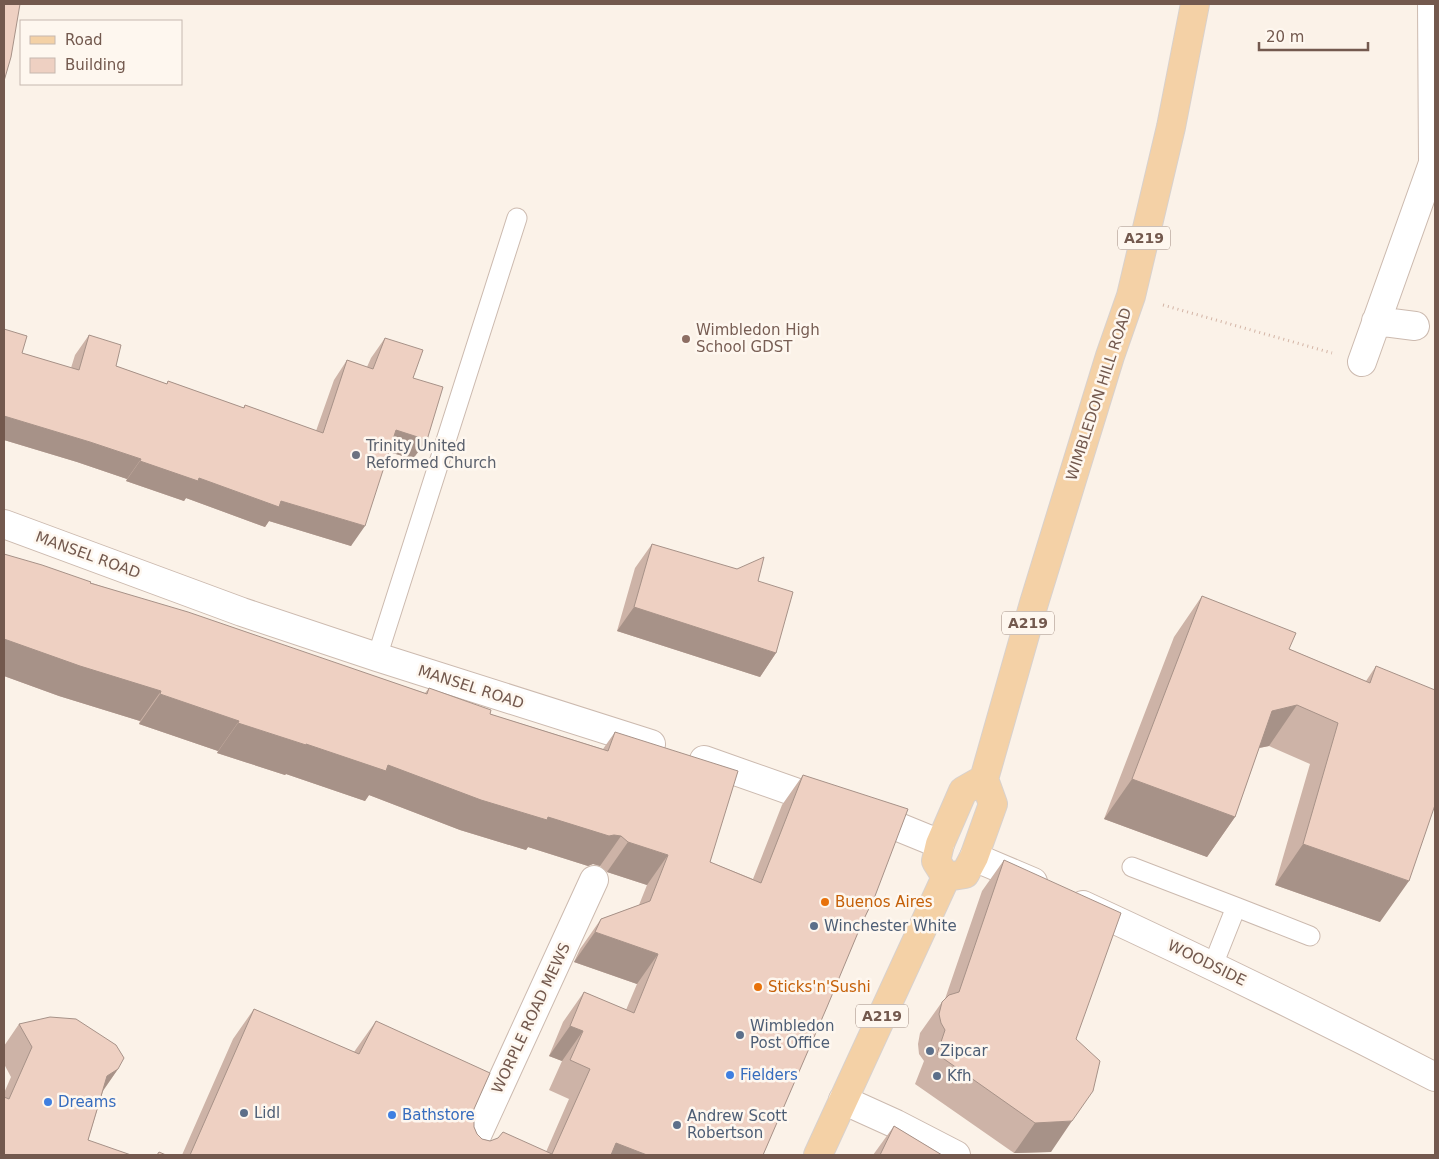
<svg xmlns="http://www.w3.org/2000/svg" width="1439" height="1159" viewBox="0 0 1439 1159" font-family="'DejaVu Sans',sans-serif">
<style>
.lines{fill:none;stroke-linecap:round;stroke-linejoin:round}
.service-casing{stroke:#ccbaaf;stroke-width:21}
.minor-casing{stroke:#ccbaaf;stroke-width:30}
.tertiary-casing{stroke:#ccbaaf;stroke-width:30}
.primary-casing{stroke:#d8d1cd;stroke-width:30}
.path{stroke:#d3b4a5;stroke-width:3;stroke-dasharray:1 4;stroke-linecap:butt}
.service{stroke:#fff;stroke-width:19}
.minor{stroke:#fff;stroke-width:28}
.tertiary{stroke:#fff;stroke-width:28}
.primary{stroke:#f4d1a6;stroke-width:28}
.wall{fill:#cdb3a7}
.shaded-wall{fill:#a79288}
.building{fill:#eed0c2;stroke:#a79288}
.education-dot{fill:#8d6e63;stroke:#fef7ef;stroke-width:2}
.worship-dot{fill:#6b7280;stroke:#fef7ef;stroke-width:2}
.food-dot{fill:#e8710a;stroke:#fef7ef;stroke-width:2}
.service-dot{fill:#5c6f8a;stroke:#fef7ef;stroke-width:2}
.shop-dot{fill:#3f7fe0;stroke:#fef7ef;stroke-width:2}
.labels{text-anchor:middle;stroke-width:5;stroke-linejoin:round;paint-order:stroke}
.shield{fill:#fef7ef;stroke:#9d887e;stroke-width:1}
.shield-label{font-size:14px;font-weight:bold;fill:#73594e}
.education-label{font-size:15px;fill:#785e54;stroke:#fef7ef;text-anchor:start}
.street-label{font-size:15px;fill:#73594e;stroke:#fef7ef}
.worship-label{font-size:15px;fill:#5b616d;stroke:#fef7ef;text-anchor:start}
.food-label{font-size:15px;fill:#c56008;stroke:#fef7ef;text-anchor:start}
.service-label{font-size:15px;fill:#4e5e75;stroke:#fef7ef;text-anchor:start}
.shop-label{font-size:15px;fill:#366cbe;stroke:#fef7ef;text-anchor:start}
</style>
<rect width="100%" height="100%" fill="#fbf2e8"/>
<g class="lines">
<defs>
<path id="service" d="M 377,657 L 517,218
M 1132,867 L 1236,907
M 1213,965 L 1236,907 L 1310,936"/>
<path id="minor" d="M 1376,321 L 1415,326
M 1362,362 L 1433,163 L 1432,4
M 4,524 L 242,612 L 377,657 L 651,744
M 704,760 L 826,803
M 867,816 L 891,824 L 940,844
M 843,1100 L 896,1124 L 956,1155
M 468,1155 L 594,880"/>
<path id="tertiary" d="M 974,857 L 1033,882
M 1083,905 C 1202,960 1319,1017 1435,1077"/>
<path id="primary" d="M 946,877 L 965,874 L 974,857 L 993,804 L 984,779 L 1034,603 L 1110,356 L 1131,296 L 1171,127 L 1195,4
M 946,877 L 936,861 L 940,844 L 963,791 L 984,779
M 818,1155 L 946,877"/>
</defs>
<!-- service casing -->
<use href="#service" class="service-casing"/>
<!-- minor casing -->
<use href="#minor" class="minor-casing"/>
<!-- tertiary casing -->
<use href="#tertiary" class="tertiary-casing"/>
<!-- primary casing -->
<use href="#primary" class="primary-casing"/>
<!-- path -->
<path class="path" d="M 1163,305 L 1332,353"/>
<!-- service -->
<use href="#service" class="service"/>
<!-- minor -->
<use href="#minor" class="minor"/>
<!-- tertiary -->
<use href="#tertiary" class="tertiary"/>
<!-- primary -->
<use href="#primary" class="primary"/>
</g>
<!-- wall -->
<path class="wall" d="M 4,329 L 22,353 L 71,368 L 75,355 L 89,335 L 116,366 L 167,384 L 168,381 L 243,408 L 245,405 L 316,431 L 334,380 L 347,360 L 367,367 L 371,358 L 385,338 L 413,378 L 413,459 L 389,452 L 351,546 L 269,521 L 265,527 L 186,498 L 184,501 L 126,481 L 127,479 L 77,462 L 4,440 Z
M 652,544 L 758,581 L 776,653 L 760,677 L 617,631 L 635,568 Z
M 4,554 L 425,693 L 429,688 L 490,714 L 603,749 L 615,732 L 710,862 L 753,879 L 782,805 L 803,775 L 862,923 L 763,1155 L 182,1155 L 233,1039 L 254,1009 L 354,1052 L 376,1021 L 470,1118 L 477,1134 L 482,1139 L 546,1152 L 569,1099 L 549,1090 L 562,1061 L 549,1056 L 563,1022 L 584,992 L 626,1010 L 637,984 L 574,962 L 580,949 L 601,919 L 639,905 L 647,885 L 607,872 L 600,866 L 593,864 L 588,866 L 528,847 L 526,850 L 460,830 L 369,795 L 365,801 L 286,774 L 285,775 L 217,753 L 218,751 L 139,724 L 140,721 L 59,696 L 4,676 Z
M 1202,596 L 1289,649 L 1366,681 L 1376,666 L 1380,922 L 1275,885 L 1310,764 L 1269,746 L 1259,748 L 1235,817 L 1207,857 L 1104,819 L 1174,637 Z
M 1004,860 L 1076,1039 L 1051,1152 L 1014,1153 L 915,1084 L 924,1061 L 919,1054 L 918,1044 L 920,1033 L 942,1002 L 945,999 L 982,891 Z
M 19,1024 L 118,1069 L 103,1091 L 88,1140 L 4,1155 L 4,1093 L 11,1077 L 4,1064 L 4,1046 Z
M 894,1126 L 942,1155 L 873,1155 Z"/>
<!-- shaded-wall -->
<path class="shaded-wall" d="M 4,416 L 90,442 L 141,459 L 127,479 L 77,462 L 4,440 Z
M 396,430 L 427,440 L 413,459 L 382,450 Z
M 140,461 L 281,501 L 365,526 L 351,546 L 269,521 L 265,527 L 186,498 L 184,501 L 126,481 Z
M 634,607 L 776,653 L 760,677 L 617,631 Z
M 4,639 L 161,691 L 140,721 L 59,696 L 4,676 Z
M 160,694 L 239,721 L 218,751 L 139,724 Z
M 1297,705 L 1269,746 L 1244,751 L 1272,711 Z
M 238,723 L 306,744 L 388,765 L 548,817 L 621,836 L 600,866 L 593,864 L 588,866 L 528,847 L 526,850 L 460,830 L 369,795 L 365,801 L 286,774 L 285,775 L 217,753 Z
M 1132,779 L 1235,817 L 1207,857 L 1104,819 Z
M 628,842 L 668,855 L 647,885 L 607,872 Z
M 1303,844 L 1409,881 L 1380,922 L 1275,885 Z
M 595,932 L 658,954 L 637,984 L 574,962 Z
M 570,1026 L 583,1031 L 562,1061 L 549,1056 Z
M 118,1069 L 97,1099 L 107,1076 Z
M 1072,1121 L 1051,1152 L 1014,1153 L 1035,1123 Z
M 616,1143 L 647,1155 L 607,1155 Z"/>
<!-- building -->
<path class="building" d="M 4,4 L 20,4 L 11,57 L 4,81 Z
M 4,329 L 27,336 L 22,353 L 79,370 L 89,335 L 121,345 L 116,366 L 167,384 L 168,381 L 244,408 L 245,405 L 323,433 L 347,360 L 373,369 L 385,338 L 423,350 L 413,378 L 443,387 L 427,440 L 396,430 L 365,526 L 281,501 L 279,507 L 199,478 L 198,481 L 140,461 L 141,459 L 90,442 L 4,416 Z
M 652,544 L 737,569 L 764,557 L 758,581 L 793,592 L 776,653 L 634,607 Z
M 4,554 L 42,565 L 91,582 L 90,583 L 188,612 L 427,694 L 429,688 L 491,710 L 490,714 L 608,751 L 615,732 L 738,771 L 710,862 L 761,883 L 803,775 L 908,809 L 875,896 L 862,923 L 827,1007 L 763,1155 L 647,1155 L 616,1143 L 611,1155 L 190,1155 L 254,1009 L 359,1054 L 376,1021 L 490,1073 L 470,1118 L 474,1120 L 474,1127 L 477,1134 L 482,1139 L 490,1141 L 498,1138 L 503,1132 L 552,1154 L 590,1069 L 570,1060 L 583,1031 L 570,1026 L 584,992 L 634,1013 L 658,954 L 595,932 L 601,919 L 650,901 L 668,855 L 628,842 L 621,836 L 614,835 L 609,836 L 548,817 L 547,820 L 481,800 L 388,765 L 386,771 L 306,744 L 306,745 L 238,723 L 239,721 L 160,694 L 161,691 L 80,666 L 4,639 Z
M 1202,596 L 1296,633 L 1289,649 L 1370,683 L 1376,666 L 1435,690 L 1435,805 L 1409,881 L 1303,844 L 1338,723 L 1297,705 L 1272,711 L 1235,817 L 1132,779 Z
M 1004,860 L 1121,913 L 1076,1039 L 1100,1061 L 1093,1091 L 1072,1121 L 1035,1123 L 937,1054 L 945,1030 L 941,1023 L 939,1014 L 942,1002 L 949,995 L 959,992 Z
M 50,1017 L 76,1019 L 116,1045 L 124,1058 L 118,1069 L 107,1076 L 88,1140 L 131,1155 L 4,1155 L 4,1097 L 9,1099 L 32,1047 L 19,1024 Z
M 894,1126 L 942,1155 L 880,1155 Z
M 159,1152 L 166,1155 L 157,1155 Z"/>
<!-- markers -->
<circle class="education-dot" cx="686" cy="339" r="5"/>
<circle class="worship-dot" cx="356" cy="455" r="5"/>
<g class="food-dot">
<circle cx="825" cy="902" r="5"/>
<circle cx="758" cy="987" r="5"/>
</g>
<g class="service-dot">
<circle cx="814" cy="926" r="5"/>
<circle cx="740" cy="1035" r="5"/>
<circle cx="930" cy="1051" r="5"/>
<circle cx="937" cy="1076" r="5"/>
<circle cx="244" cy="1113" r="5"/>
<circle cx="677" cy="1125" r="5"/>
</g>
<g class="shop-dot">
<circle cx="730" cy="1075" r="5"/>
<circle cx="48" cy="1102" r="5"/>
<circle cx="392" cy="1115" r="5"/>
</g>
<g class="labels">
<!-- shield labels -->
<g class="shield">
<rect x="1118" y="226.5" width="52" height="23" rx="4"/>
<rect x="1002" y="611.5" width="52" height="23" rx="4"/>
<rect x="856" y="1004.5" width="52" height="23" rx="4"/>
</g>
<g class="shield-label">
<text x="1144" y="243">A219</text>
<text x="1028" y="628">A219</text>
<text x="882" y="1021">A219</text>
</g>
<!-- education labels -->
<g class="education-label">
<text x="696" y="335">Wimbledon High<tspan x="696" dy="17">School GDST</tspan></text>
</g>
<!-- street labels -->
<g class="street-label">
<text transform="translate(1099 394) rotate(-72)" y="5">WIMBLEDON HILL ROAD</text>
<text transform="translate(88 555) rotate(20)" y="5">MANSEL ROAD</text>
<text transform="translate(471 687) rotate(18)" y="5">MANSEL ROAD</text>
<text transform="translate(1207 963) rotate(26)" y="5">WOODSIDE</text>
<text transform="translate(531 1018) rotate(-65)" y="5">WORPLE ROAD MEWS</text>
</g>
<!-- worship labels -->
<g class="worship-label">
<text x="366" y="451">Trinity United<tspan x="366" dy="17">Reformed Church</tspan></text>
</g>
<!-- food labels -->
<g class="food-label">
<text x="835" y="907">Buenos Aires</text>
<text x="768" y="992">Sticks'n'Sushi</text>
</g>
<!-- service labels -->
<g class="service-label">
<text x="824" y="931">Winchester White</text>
<text x="750" y="1031">Wimbledon<tspan x="750" dy="17">Post Office</tspan></text>
<text x="940" y="1056">Zipcar</text>
<text x="947" y="1081">Kfh</text>
<text x="254" y="1118">Lidl</text>
<text x="687" y="1121">Andrew Scott<tspan x="687" dy="17">Robertson</tspan></text>
</g>
<!-- shop labels -->
<g class="shop-label">
<text x="740" y="1080">Fielders</text>
<text x="58" y="1107">Dreams</text>
<text x="402" y="1120">Bathstore</text>
</g>
</g>
<!-- border -->
<rect width="1439" height="1159" fill="none" stroke="#73594e" stroke-width="10"/>
<!-- legend -->
<rect x="20" y="20" width="162" height="65" fill="#fef7ef" stroke="#c6b8af"/>
<rect x="30" y="36" width="25" height="8" fill="#f4d1a6" stroke="#c6b8af"/>
<text x="65" y="45" font-size="15" fill="#73594e">Road</text>
<rect x="30" y="58" width="25" height="15" fill="#eed0c2" stroke="#c6b8af"/>
<text x="65" y="70" font-size="15" fill="#73594e">Building</text>
<!-- scale -->
<path d="M1259 42v8h109v-8" fill="none" stroke="#73594e" stroke-width="2.5"/>
<text x="1266" y="42" font-size="15" fill="#73594e" stroke="#fef7ef" stroke-width="4" paint-order="stroke">20 m</text>
</svg>
